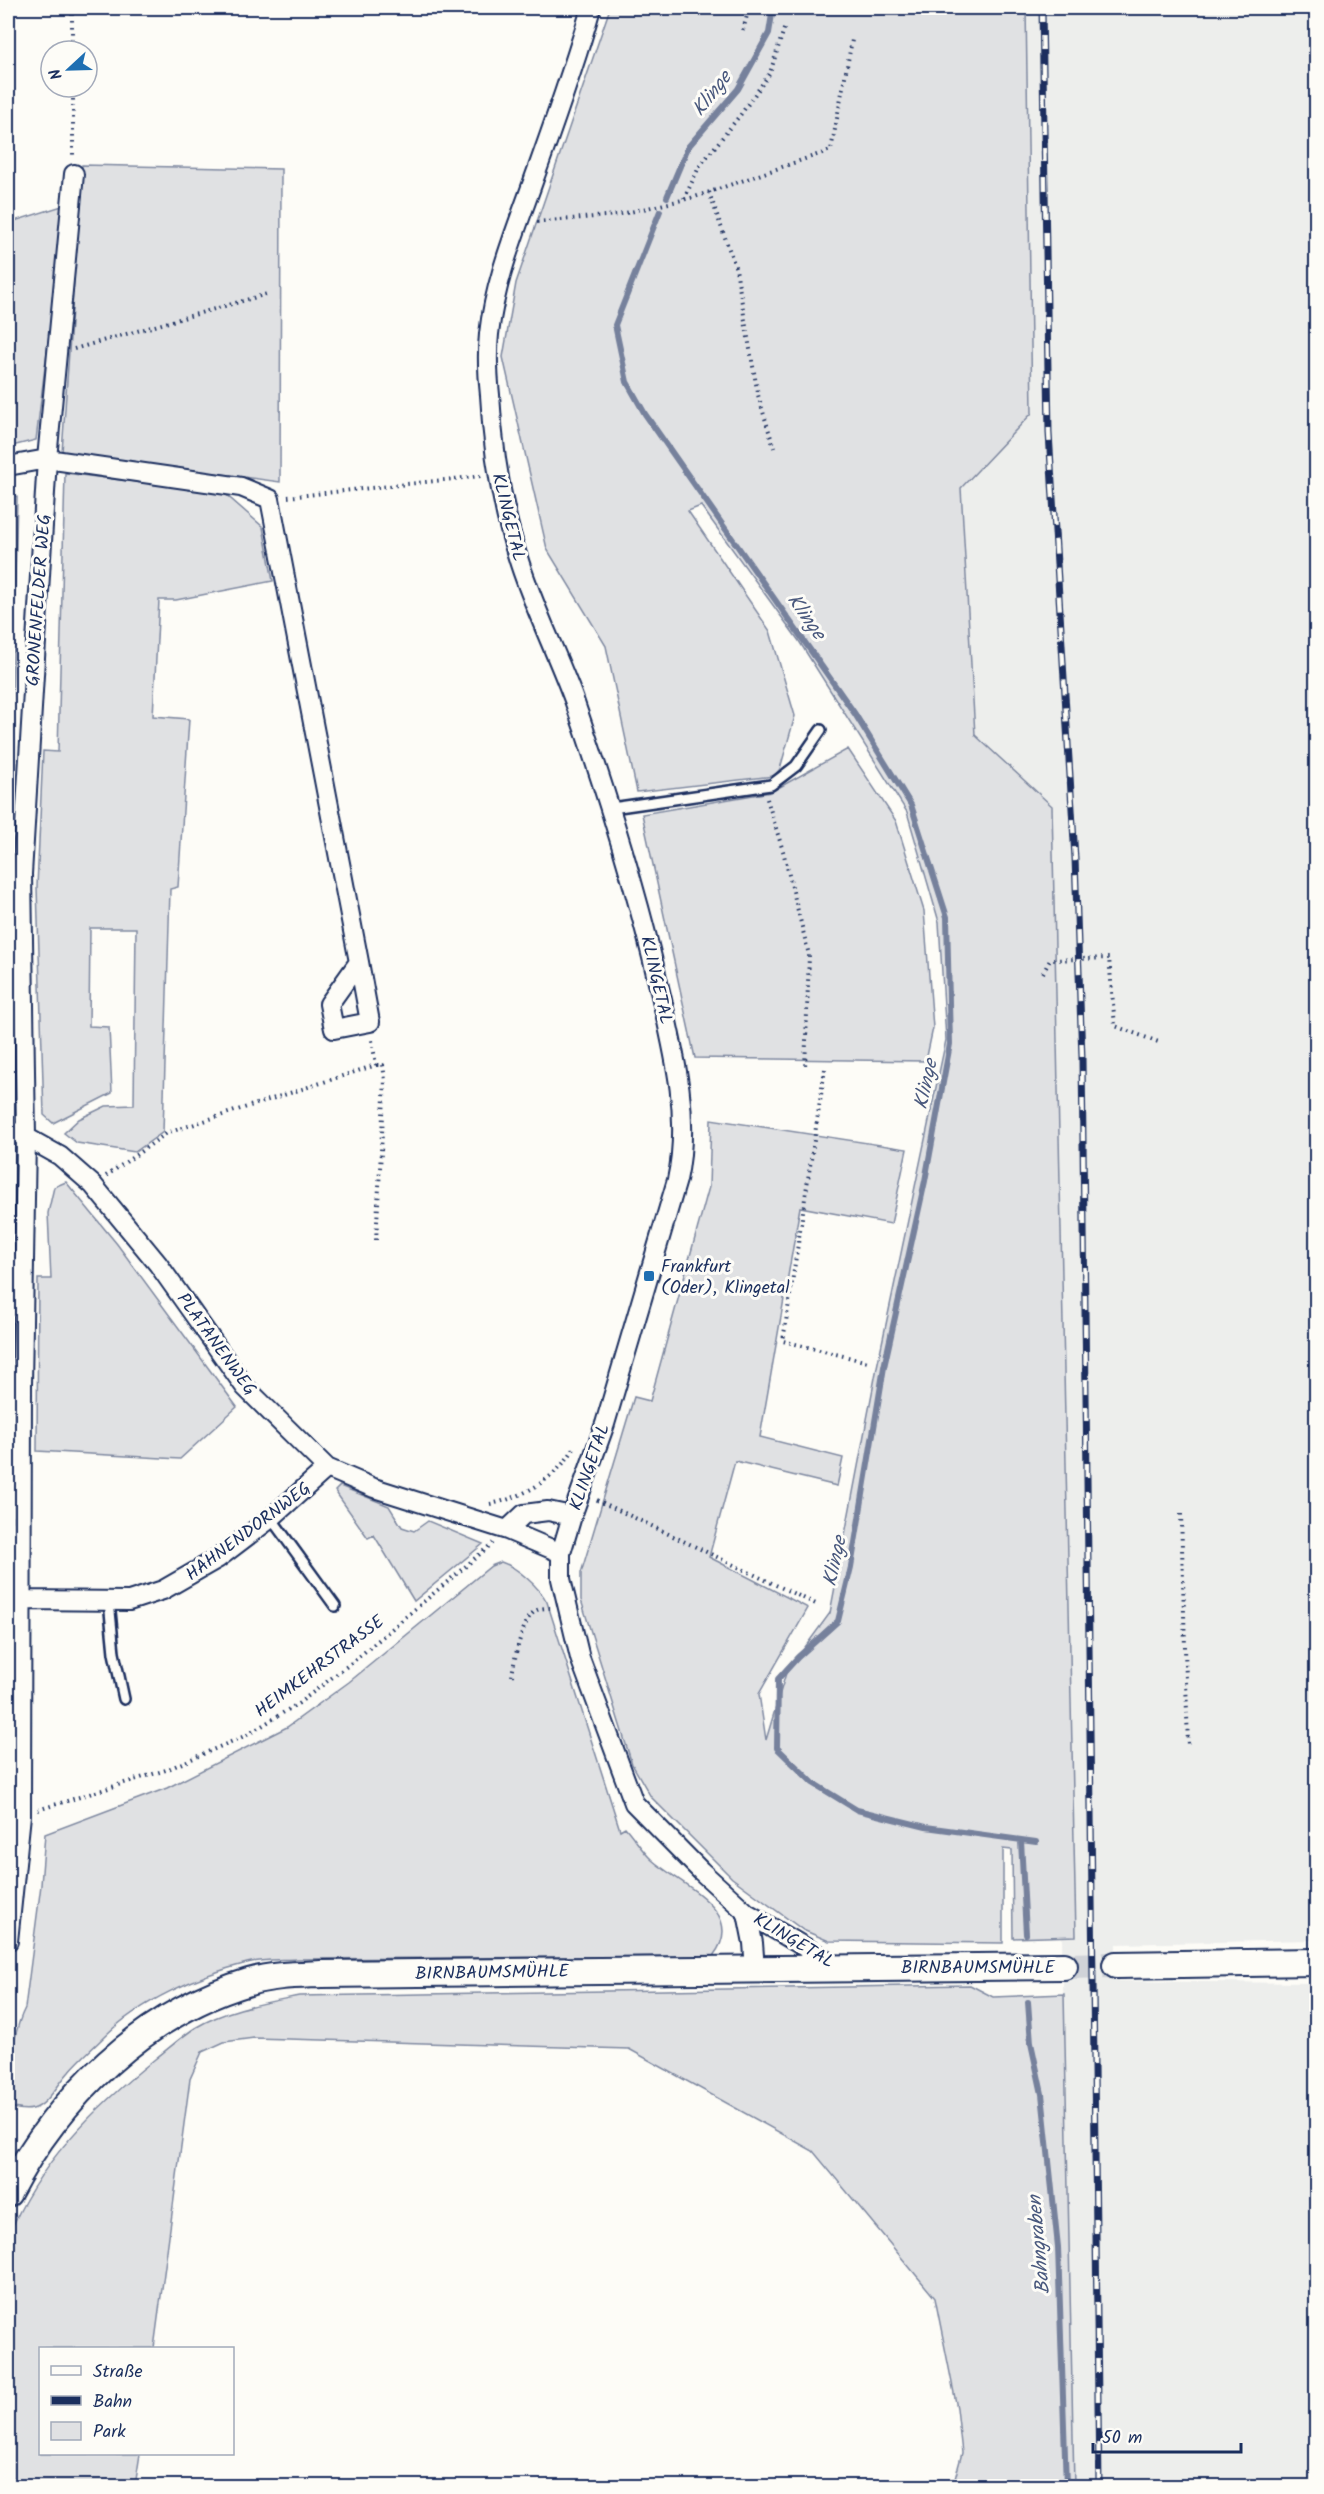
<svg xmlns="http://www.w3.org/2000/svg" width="1324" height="2494" viewBox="0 0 1324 2494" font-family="Kalam,sans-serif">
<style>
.built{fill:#edeeec}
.green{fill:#e0e1e3;stroke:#7e88a0;stroke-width:1.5}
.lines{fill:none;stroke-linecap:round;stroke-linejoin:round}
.stream{stroke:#76819c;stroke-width:6}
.secondary-tunnel{stroke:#d0d3d8;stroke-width:26;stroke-dasharray:26 13;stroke-linecap:butt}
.lane-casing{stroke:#1b2f5e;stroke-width:14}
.street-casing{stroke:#1b2f5e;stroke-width:22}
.secondary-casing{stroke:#1b2f5e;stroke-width:30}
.path{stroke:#1b2f5e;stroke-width:4;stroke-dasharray:1.5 4.5;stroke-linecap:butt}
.lane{stroke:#fdfcf7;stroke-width:9}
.street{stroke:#fdfcf7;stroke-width:18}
.secondary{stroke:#fdfcf7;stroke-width:26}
.rail-casing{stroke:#1b2f5e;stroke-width:7}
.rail{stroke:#fdfcf7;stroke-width:4.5;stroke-dasharray:14;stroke-linecap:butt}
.poi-dot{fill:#1f6fb2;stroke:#fdfcf7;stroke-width:2}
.labels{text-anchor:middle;stroke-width:6;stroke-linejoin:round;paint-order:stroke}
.street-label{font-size:18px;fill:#1b2f5e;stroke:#fdfcf7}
.poi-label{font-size:18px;fill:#1b2f5e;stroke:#fdfcf7;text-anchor:start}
.water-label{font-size:20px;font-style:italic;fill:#49587d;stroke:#fdfcf7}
</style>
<rect width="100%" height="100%" fill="#fdfcf7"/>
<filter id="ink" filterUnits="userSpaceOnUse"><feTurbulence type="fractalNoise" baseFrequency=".0167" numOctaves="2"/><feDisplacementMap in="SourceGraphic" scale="12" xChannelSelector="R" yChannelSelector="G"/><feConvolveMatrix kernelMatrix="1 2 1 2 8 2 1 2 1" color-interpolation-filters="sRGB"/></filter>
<g filter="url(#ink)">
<!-- built -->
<path class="built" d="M 1026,8 L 1316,8 L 1316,1940 L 1116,1944 L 1115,1981 L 1316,1983 L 1316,2486 L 1074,2486 L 1062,1937 L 1076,1936 L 1052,807 L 975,735 L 961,488 L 1032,412 Z"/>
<!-- green -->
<path class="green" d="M 610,8 L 1026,8 L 1032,413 L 961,488 L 975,735 L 1052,806 L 1076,1936 L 1013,1938 L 1012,1850 L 1003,1849 L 1003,1943 L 829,1941 L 803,1930 L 732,1878 L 651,1797 L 632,1764 L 581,1600 L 581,1573 L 634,1397 L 650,1401 L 709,1187 L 711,1119 L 907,1149 L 891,1224 L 800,1207 L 760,1437 L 843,1458 L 837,1486 L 735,1461 L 709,1557 L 808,1608 L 759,1694 L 766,1740 L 786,1673 L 830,1613 L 877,1367 L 946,1040 L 939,922 L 907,812 L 799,641 L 701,506 L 688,511 L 770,631 L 795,716 L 780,769 L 774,776 L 637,792 L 606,646 L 547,549 L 503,357 L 516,283 Z
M 82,165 L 281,169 L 280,482 L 62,452 Z
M 65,205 L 36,440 L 8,447 L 8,223 Z
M 65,473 L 224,493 L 263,527 L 273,581 L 176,600 L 159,600 L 153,716 L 189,719 L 178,887 L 170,889 L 163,1132 L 135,1152 L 77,1143 L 64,1133 L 79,1119 L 106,1106 L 134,1105 L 136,928 L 90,928 L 89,1026 L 109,1027 L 112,1093 L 53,1123 L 44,1115 L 37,887 L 43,751 L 58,752 Z
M 8,491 L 17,497 L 8,863 Z
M 848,749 L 896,821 L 924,911 L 933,1028 L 926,1061 L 695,1058 L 642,814 L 771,792 Z
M 66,1182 L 117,1244 L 237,1407 L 180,1459 L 37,1451 L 38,1279 L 51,1279 L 48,1213 L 54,1187 Z
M 8,1214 L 14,1214 L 8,1475 Z
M 340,1486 L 389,1506 L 402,1527 L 414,1531 L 428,1521 L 483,1544 L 414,1601 L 374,1535 L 368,1538 L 335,1491 Z
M 501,1562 C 517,1567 539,1587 547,1602 L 620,1830 L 625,1827 C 634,1837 642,1851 652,1860 C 679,1884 749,1911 713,1956 L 297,1959 C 281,1960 263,1959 247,1963 C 199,1975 140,2001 105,2036 C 93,2048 80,2059 69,2072 C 50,2093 43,2120 9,2106 C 5,2083 14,2029 25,2008 L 41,1885 L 45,1834 L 167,1788 L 287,1727 L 349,1682 L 491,1566 Z
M 970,1985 L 993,1997 L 1064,1994 L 1074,2486 L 953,2486 L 962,2453 L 957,2408 L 935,2298 L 813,2151 L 629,2049 L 254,2038 L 224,2042 L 202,2052 L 190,2079 L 154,2348 L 40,2348 L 40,2454 L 140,2454 L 135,2486 L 8,2486 L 8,2237 C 37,2164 95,2107 155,2059 C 168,2049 181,2037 195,2028 C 227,2009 264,2003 299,1996 Z"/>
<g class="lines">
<!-- stream -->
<path class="stream" d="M 667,197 L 688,147 L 738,89 L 769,33 L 773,8
M 660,211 L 615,325 L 627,382 L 645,414 L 855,714 L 911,805 L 947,917 L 950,1044 L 925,1181 L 884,1367 L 851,1567 L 838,1621 L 798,1657 L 778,1679 L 777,1748 L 813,1783 L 857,1810 L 926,1827 L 1036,1842
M 1021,1841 L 1026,1934
M 1028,2002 L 1031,2043 L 1042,2094 L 1058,2247 L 1066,2486"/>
<!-- secondary-tunnel -->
<path class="secondary-tunnel" d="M 1064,1966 L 1116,1965"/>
<defs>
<path id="lane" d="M 612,808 L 771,785 L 796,766 L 821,730
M 271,1518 L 335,1606
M 109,1601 L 114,1653 L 124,1699"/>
<path id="street" d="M 591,8 C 575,65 555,120 535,176 C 517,228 495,279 489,334 C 487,354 488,376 490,395 C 493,452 502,510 520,564 C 535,610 557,654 574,700 C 607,795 637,890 659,987 C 674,1051 691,1116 677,1180 L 605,1424 L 572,1516 L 561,1553 L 561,1579 L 580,1658 L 634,1803 L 701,1871 L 747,1913 L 840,1968
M 8,466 L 47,459 L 241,487 L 270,499 L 359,962 L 329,1004 L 334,1029 L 370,1022 L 359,962
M 8,1130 L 26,1137 L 60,1156 L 93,1185 L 158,1264 L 245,1387 L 327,1468 L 374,1488 L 507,1530 L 561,1553
M 507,1530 L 524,1514 L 548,1511 L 572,1516
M 22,1600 L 129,1601 L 163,1590 L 217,1559 L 271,1518 L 327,1468
M 747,1913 L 753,1943 L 755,1969
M 8,1941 L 21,1815 L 22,1385 L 26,1137 L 22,874 L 47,459 L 74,174"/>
<path id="secondary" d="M 1116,1965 L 1316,1962
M 8,2193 C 58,2097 144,2013 249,1982 C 272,1975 298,1975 321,1974 L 1064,1966"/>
</defs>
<!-- lane casing -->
<use href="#lane" class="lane-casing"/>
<!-- street casing -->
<use href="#street" class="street-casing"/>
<!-- secondary casing -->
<use href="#secondary" class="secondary-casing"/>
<!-- path -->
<path class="path" d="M 72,8 L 72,51
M 743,30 L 749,8
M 73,87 L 73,158
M 709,192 L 736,269 L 758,395 L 774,448
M 684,199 L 699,167 L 741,114 L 770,73 L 785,26
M 537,222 L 617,215 L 695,197 L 831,150 L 852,40
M 74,349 L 267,294
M 288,497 L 481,476
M 767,799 L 783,851 L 809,955 L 805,1069
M 1043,973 L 1050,960 L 1109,958 L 1115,1026 L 1161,1043
M 825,1069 L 783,1341 L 868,1362
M 106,1176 L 167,1133 L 376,1065 L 372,1040
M 376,1240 L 385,1080 L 383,1065 L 376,1065
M 597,1500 L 818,1605
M 490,1504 C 523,1498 559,1477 575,1446
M 1181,1514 L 1188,1747
M 512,1676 C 514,1661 522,1617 537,1610 C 541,1608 547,1608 551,1608
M 38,1810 L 166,1770 L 247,1735 L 299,1703 L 355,1660 L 493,1543"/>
<!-- lane -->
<use href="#lane" class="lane"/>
<!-- street -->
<use href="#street" class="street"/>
<!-- secondary -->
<use href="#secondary" class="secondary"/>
<defs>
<path id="rail" d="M 1042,8 L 1049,433 L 1075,858 L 1082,1058 L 1099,2486"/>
</defs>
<!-- rail casing -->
<use href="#rail" class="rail-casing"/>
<!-- rail -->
<use href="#rail" class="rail"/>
</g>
</g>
<!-- markers -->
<rect class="poi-dot" x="643" y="1270" width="12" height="12" rx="3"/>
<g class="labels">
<!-- street labels -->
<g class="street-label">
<text transform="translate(509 517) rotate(76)" y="6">KLINGETAL</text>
<text transform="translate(38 600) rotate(-86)" y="6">GRONENFELDER WEG</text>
<text transform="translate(657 980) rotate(77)" y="6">KLINGETAL</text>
<text transform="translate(217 1344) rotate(54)" y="6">PLATANENWEG</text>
<text transform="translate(589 1467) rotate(-71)" y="6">KLINGETAL</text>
<text transform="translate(248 1531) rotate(-37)" y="6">HAHNENDORNWEG</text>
<text transform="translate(319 1666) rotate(-37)" y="6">HEIMKEHRSTRASSE</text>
<text transform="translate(794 1940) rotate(31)" y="6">KLINGETAL</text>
<text x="978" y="1973">BIRNBAUMSMÜHLE</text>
<text transform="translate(492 1972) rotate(-1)" y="6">BIRNBAUMSMÜHLE</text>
</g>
<!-- poi labels -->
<g class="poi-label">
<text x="661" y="1272">Frankfurt<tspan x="661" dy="21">(Oder), Klingetal</tspan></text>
</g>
<!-- water labels -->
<g class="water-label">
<text transform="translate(711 93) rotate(-52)" y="7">Klinge</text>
<text transform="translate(807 616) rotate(55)" y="7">Klinge</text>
<text transform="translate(925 1084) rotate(-78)" y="7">Klinge</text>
<text transform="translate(834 1561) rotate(-78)" y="7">Klinge</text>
<text transform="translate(1038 2245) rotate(-95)" y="7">Bahngraben</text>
</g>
</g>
<!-- margin -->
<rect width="1324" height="2494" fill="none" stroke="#fdfcf7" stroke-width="30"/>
<rect x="15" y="15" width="1294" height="2464" fill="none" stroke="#1b2f5e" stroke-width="2" filter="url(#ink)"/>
<!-- legend -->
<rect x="39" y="2347" width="195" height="108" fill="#fdfcf7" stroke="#a3aaba" stroke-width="1.5"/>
<rect x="51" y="2366" width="30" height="9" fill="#fdfcf7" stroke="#a3aaba" stroke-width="1.5"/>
<text x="93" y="2377" font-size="18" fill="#1b2f5e">Straße</text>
<rect x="51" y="2396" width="30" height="9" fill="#1b2f5e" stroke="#a3aaba" stroke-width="1.5"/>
<text x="93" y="2407" font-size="18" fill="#1b2f5e">Bahn</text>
<rect x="51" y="2422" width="30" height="18" fill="#e0e1e3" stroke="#a3aaba" stroke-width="1.5"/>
<text x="93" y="2437" font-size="18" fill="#1b2f5e">Park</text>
<!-- north arrow -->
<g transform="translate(69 69) rotate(248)"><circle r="28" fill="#fdfcf7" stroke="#a3aaba" stroke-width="1.5"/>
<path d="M0-4.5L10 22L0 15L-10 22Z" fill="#1f6fb2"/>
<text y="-9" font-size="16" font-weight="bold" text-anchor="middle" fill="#1b2f5e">N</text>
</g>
<!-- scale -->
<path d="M1093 2443v9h148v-9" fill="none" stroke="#1b2f5e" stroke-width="3"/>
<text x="1102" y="2443" font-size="18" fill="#1b2f5e" stroke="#fdfcf7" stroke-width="4.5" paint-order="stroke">50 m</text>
</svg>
